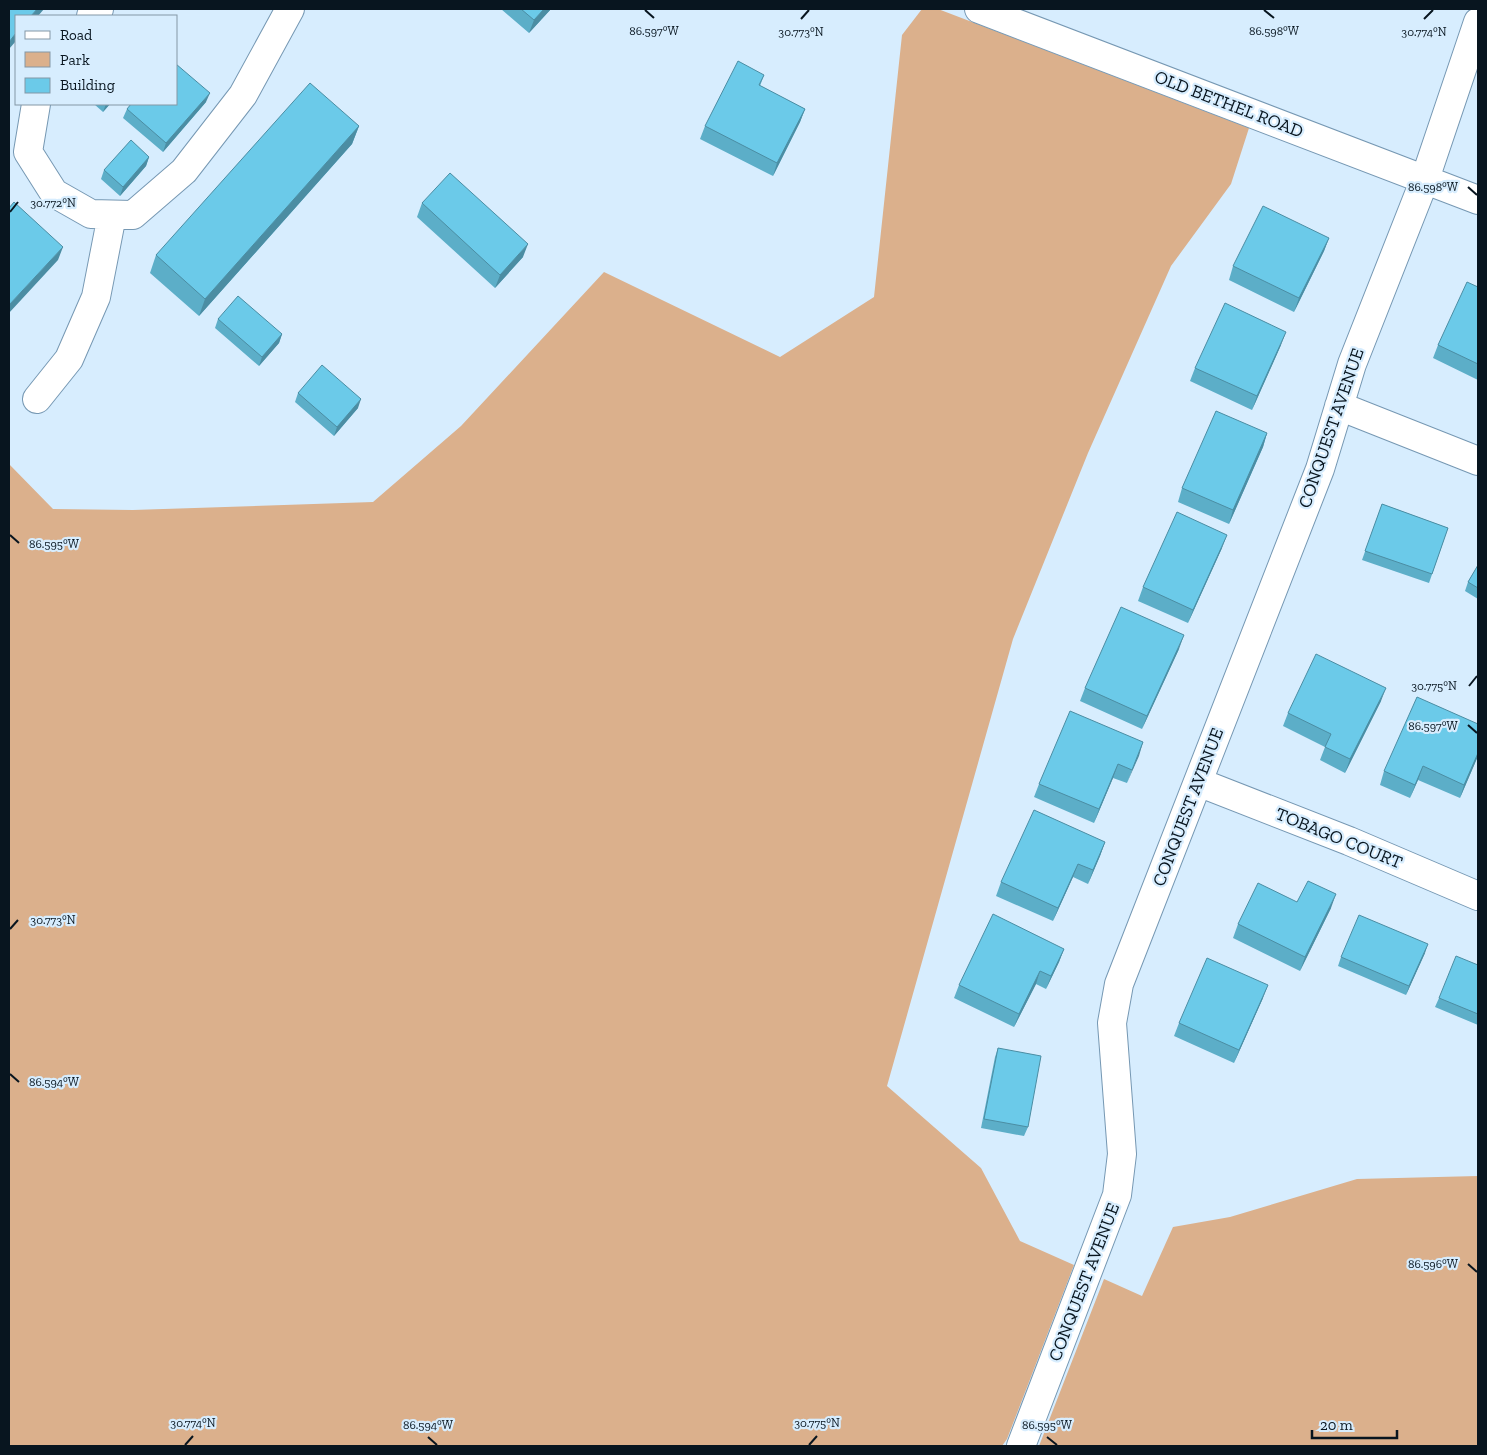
<svg xmlns="http://www.w3.org/2000/svg" width="1487" height="1455" viewBox="0 0 1487 1455" font-family="'Zilla Slab',serif">
<style>
.green{fill:#dbb08c}
.lines{fill:none;stroke-linecap:round;stroke-linejoin:round}
.minor-casing{stroke:#7698b3;stroke-width:30}
.minor{stroke:#fff;stroke-width:28}
.wall{fill:#5caec8}
.shaded-wall{fill:#4b8da3}
.building{fill:#6bcae9;stroke:#4b8da3}
.ticks{fill:none;stroke:#08151f;stroke-width:2}
.labels{text-anchor:middle;stroke-width:4.5;stroke-linejoin:round;paint-order:stroke}
.street-label{font-size:18px;fill:#08151f;stroke:#d7edfe}
.ticks-label{font-size:12px;text-anchor:middle;fill:#08151f;stroke:#d7edfe;stroke-width:4.5;stroke-linejoin:round;paint-order:stroke}
</style>
<rect width="100%" height="100%" fill="#d7edfe"/>
<!-- green -->
<path class="green" d="M 922,9 L 938,9 L 1249,128 L 1231,184 L 1171,266 L 1088,453 L 1013,639 L 887,1086 L 981,1168 L 1020,1241 L 1074,1265 L 1007,1439 L 1002,1446 L 9,1446 L 9,464 L 53,509 L 133,510 L 373,502 L 461,426 L 604,272 L 780,357 L 874,297 L 902,35 Z
M 1478,1176 L 1478,1446 L 1039,1446 L 1104,1279 L 1142,1296 L 1173,1227 L 1230,1217 L 1357,1179 Z"/>
<g class="lines">
<defs>
<path id="minor" d="M 979,9 L 1478,200
M 91,16 L 99,9
M 36,104 L 28,152 L 54,193 L 91,214 L 133,215 L 184,171 L 243,95 L 290,9
M 37,399 L 69,359 L 96,297 L 112,215
M 1339,406 L 1478,461
M 1198,782 L 1349,841 L 1478,896
M 1021,1446 L 1117,1195 L 1122,1154 L 1112,1023 L 1119,984 L 1320,469 L 1352,364 L 1425,179 L 1478,22"/>
</defs>
<!-- minor casing -->
<use href="#minor" class="minor-casing"/>
<!-- minor -->
<use href="#minor" class="minor"/>
</g>
<!-- wall -->
<path class="wall" d="M 501,9 L 551,9 L 529,33 Z
M 764,75 L 760,86 L 805,109 L 800,122 L 773,176 L 700,139 L 705,126 Z
M 206,102 L 163,152 L 123,118 L 127,109 Z
M 94,104 L 110,104 L 103,112 Z
M 359,126 L 352,144 L 199,316 L 150,273 L 156,255 Z
M 149,157 L 146,166 L 120,196 L 101,179 L 104,170 Z
M 422,203 L 523,257 L 495,288 L 417,217 Z
M 1329,238 L 1324,251 L 1294,312 L 1229,280 L 1233,266 Z
M 1478,287 L 1478,380 L 1433,358 L 1438,345 Z
M 218,319 L 282,334 L 279,343 L 259,366 L 215,328 Z
M 1281,345 L 1252,410 L 1190,381 L 1195,368 Z
M 298,393 L 358,408 L 334,436 L 295,402 Z
M 1267,433 L 1263,447 L 1229,524 L 1178,502 L 1182,488 Z
M 1382,504 L 1448,528 L 1429,583 L 1362,560 Z
M 1222,548 L 1188,623 L 1138,601 L 1143,587 Z
M 1478,565 L 1478,599 L 1465,591 L 1468,582 Z
M 1179,649 L 1142,729 L 1080,701 L 1085,688 Z
M 1381,701 L 1345,773 L 1320,760 L 1325,747 L 1283,726 L 1288,713 Z
M 1478,724 L 1478,756 L 1460,798 L 1418,780 L 1410,798 L 1380,785 L 1384,771 Z
M 1143,742 L 1127,783 L 1113,778 L 1094,823 L 1034,797 L 1039,784 Z
M 1105,842 L 1100,856 L 1088,884 L 1073,877 L 1053,921 L 996,896 L 1001,882 Z
M 1297,902 L 1331,908 L 1300,971 L 1233,938 L 1238,924 Z
M 1064,949 L 1059,962 L 1046,989 L 1036,984 L 1014,1027 L 954,998 L 959,985 Z
M 1425,953 L 1406,995 L 1338,966 L 1341,957 Z
M 1478,965 L 1478,1025 L 1435,1007 L 1439,998 Z
M 1263,998 L 1234,1063 L 1174,1036 L 1179,1023 Z
M 998,1048 L 1028,1127 L 1024,1136 L 981,1128 L 995,1057 Z"/>
<!-- shaded-wall -->
<path class="shaded-wall" d="M 37,9 L 44,9 L 38,16 L 31,16 Z
M 544,9 L 551,9 L 529,33 L 534,20 Z
M 16,33 L 16,41 L 9,49 L 9,42 Z
M 210,93 L 206,102 L 163,152 L 166,143 Z
M 106,104 L 110,104 L 103,112 Z
M 805,109 L 800,122 L 773,176 L 777,163 Z
M 359,126 L 352,144 L 199,316 L 205,299 Z
M 149,157 L 146,166 L 120,196 L 123,187 Z
M 1329,238 L 1324,251 L 1294,312 L 1299,298 Z
M 528,244 L 523,257 L 495,288 L 500,275 Z
M 63,247 L 58,260 L 9,313 L 9,305 Z
M 1286,332 L 1281,345 L 1252,410 L 1257,396 Z
M 282,334 L 279,343 L 259,366 L 262,357 Z
M 361,399 L 358,408 L 334,436 L 337,427 Z
M 1267,433 L 1263,447 L 1229,524 L 1233,510 Z
M 1227,535 L 1222,548 L 1188,623 L 1193,610 Z
M 1184,635 L 1179,649 L 1142,729 L 1147,716 Z
M 1386,688 L 1381,701 L 1345,773 L 1350,759 Z
M 1143,742 L 1139,756 L 1127,783 L 1132,770 Z
M 1478,753 L 1478,756 L 1460,798 L 1464,785 Z
M 1118,764 L 1113,778 L 1094,823 L 1099,809 Z
M 1423,766 L 1418,780 L 1410,798 L 1415,785 Z
M 1105,842 L 1100,856 L 1088,884 L 1093,870 Z
M 1078,864 L 1073,877 L 1053,921 L 1058,908 Z
M 1336,894 L 1331,908 L 1300,971 L 1305,957 Z
M 1428,944 L 1425,953 L 1406,995 L 1409,986 Z
M 1064,949 L 1059,962 L 1046,989 L 1051,976 Z
M 1040,971 L 1036,984 L 1014,1027 L 1019,1014 Z
M 1268,985 L 1263,998 L 1234,1063 L 1239,1050 Z"/>
<!-- building -->
<path class="building" d="M 9,9 L 37,9 L 31,16 L 16,16 L 16,33 L 9,42 Z
M 521,9 L 544,9 L 534,20 Z
M 738,61 L 764,75 L 759,85 L 805,109 L 777,163 L 705,126 Z
M 176,64 L 210,93 L 166,143 L 127,109 L 131,104 L 176,104 Z
M 310,83 L 359,126 L 205,299 L 156,255 Z
M 131,140 L 149,157 L 123,187 L 104,170 Z
M 450,173 L 528,244 L 500,275 L 422,203 Z
M 14,202 L 63,247 L 9,305 L 9,208 Z
M 1263,206 L 1329,238 L 1299,298 L 1233,266 Z
M 1467,282 L 1478,287 L 1478,364 L 1438,345 Z
M 238,296 L 282,334 L 262,357 L 218,319 Z
M 1225,303 L 1286,332 L 1257,396 L 1195,368 Z
M 322,365 L 361,399 L 337,427 L 298,393 Z
M 1216,411 L 1267,433 L 1233,510 L 1182,488 Z
M 1382,504 L 1448,528 L 1432,574 L 1365,551 Z
M 1177,512 L 1227,535 L 1193,610 L 1143,587 Z
M 1478,565 L 1478,588 L 1468,582 Z
M 1121,607 L 1184,635 L 1147,716 L 1085,688 Z
M 1316,654 L 1386,688 L 1350,759 L 1325,747 L 1331,734 L 1288,713 Z
M 1417,697 L 1478,724 L 1478,753 L 1464,785 L 1423,766 L 1415,785 L 1384,771 Z
M 1070,711 L 1143,742 L 1132,770 L 1118,764 L 1099,809 L 1039,784 Z
M 1034,810 L 1105,842 L 1093,870 L 1078,864 L 1058,908 L 1001,882 Z
M 1308,881 L 1336,894 L 1305,957 L 1238,924 L 1258,883 L 1297,902 Z
M 993,914 L 1064,949 L 1051,976 L 1040,971 L 1019,1014 L 959,985 Z
M 1359,915 L 1428,944 L 1409,986 L 1341,957 Z
M 1456,956 L 1478,965 L 1478,1014 L 1439,998 Z
M 1207,958 L 1268,985 L 1239,1050 L 1179,1023 Z
M 998,1048 L 1041,1056 L 1028,1127 L 984,1119 Z"/>
<!-- ticks -->
<path class="ticks" d="M 645,10 L 654,18M 1264,10 L 1274,18M 801,19 L 809,10M 1424,19 L 1433,10M 1468,187 L 1477,195M 10,212 L 18,202M 10,535 L 19,543M 1469,686 L 1477,676M 1468,725 L 1477,733M 10,929 L 18,920M 10,1074 L 19,1082M 1468,1264 L 1477,1272M 428,1437 L 437,1445M 1047,1437 L 1057,1445M 185,1445 L 193,1436M 809,1445 L 817,1436"/>
<g class="labels">
<!-- street labels -->
<g class="street-label">
<text transform="translate(1229 104) rotate(21)" y="6">OLD BETHEL ROAD</text>
<text transform="translate(1331 428) rotate(-71)" y="6">CONQUEST AVENUE</text>
<text transform="translate(1188 807) rotate(-69)" y="6">CONQUEST AVENUE</text>
<text transform="translate(1339 838) rotate(22)" y="6">TOBAGO COURT</text>
<text transform="translate(1084 1282) rotate(-69)" y="6">CONQUEST AVENUE</text>
</g>
</g>
<g class="ticks-label">
<text x="1274" y="35">86.598°W</text>
<text x="654" y="35">86.597°W</text>
<text x="801" y="36">30.773°N</text>
<text x="1424" y="36">30.774°N</text>
<text x="1433" y="191">86.598°W</text>
<text x="53" y="207">30.772°N</text>
<text x="54" y="548">86.595°W</text>
<text x="1434" y="690">30.775°N</text>
<text x="1433" y="730">86.597°W</text>
<text x="53" y="924">30.773°N</text>
<text x="54" y="1086">86.594°W</text>
<text x="1433" y="1268">86.596°W</text>
<text x="193" y="1427">30.774°N</text>
<text x="817" y="1427">30.775°N</text>
<text x="428" y="1429">86.594°W</text>
<text x="1047" y="1429">86.595°W</text>
</g>
<!-- border -->
<rect width="1487" height="1455" fill="none" stroke="#08151f" stroke-width="20"/>
<!-- legend -->
<rect x="15" y="15" width="162" height="90" fill="#d7edfe" stroke="#8497a5"/>
<rect x="25" y="31" width="25" height="8" fill="#ffffff" stroke="#8497a5"/>
<text x="60" y="40" font-size="15" fill="#08151f">Road</text>
<rect x="25" y="52" width="25" height="15" fill="#dbb08c" stroke="#8497a5"/>
<text x="60" y="65" font-size="15" fill="#08151f">Park</text>
<rect x="25" y="78" width="25" height="15" fill="#6bcae9" stroke="#8497a5"/>
<text x="60" y="90" font-size="15" fill="#08151f">Building</text>
<!-- scale -->
<path d="M1312 1430v8h85v-8" fill="none" stroke="#08151f" stroke-width="2.5"/>
<text x="1320" y="1430" font-size="15" fill="#08151f" stroke="#d7edfe" stroke-width="4" paint-order="stroke">20 m</text>
</svg>
